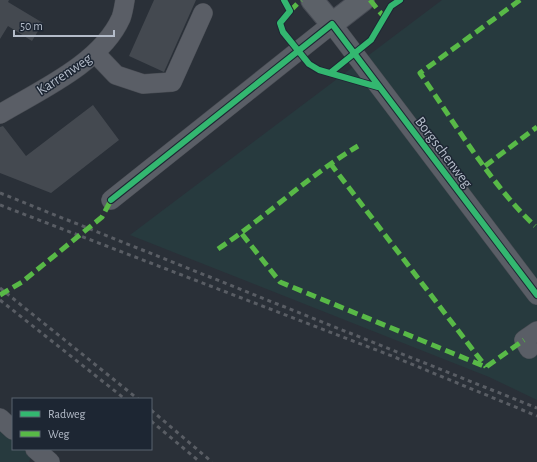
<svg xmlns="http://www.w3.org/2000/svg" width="537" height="462" viewBox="0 0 537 462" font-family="'Alegreya Sans',sans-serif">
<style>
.green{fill:#273a3e}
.building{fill:#444950}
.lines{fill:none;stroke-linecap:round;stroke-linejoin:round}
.minor-casing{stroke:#484c53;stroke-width:20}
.major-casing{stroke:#484c55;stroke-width:24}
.minor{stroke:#5a5e66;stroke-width:19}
.major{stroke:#5c6168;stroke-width:22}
.rail{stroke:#595d64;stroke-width:3;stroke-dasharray:4 4;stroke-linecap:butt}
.quiet{stroke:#58b947;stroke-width:5;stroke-dasharray:10 5;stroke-linecap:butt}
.cycleway-casing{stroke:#1d2633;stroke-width:8}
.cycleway{stroke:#33b770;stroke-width:6}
.labels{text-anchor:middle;stroke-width:3;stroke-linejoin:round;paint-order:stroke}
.street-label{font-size:15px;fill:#b4bcc9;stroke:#1d2633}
</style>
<rect width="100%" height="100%" fill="#2a3038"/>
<!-- green -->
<path class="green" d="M 442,0 L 537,0 L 537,400 L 489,377 L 130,235 Z
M 0,426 L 13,437 L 13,449 L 26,449 L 32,454 L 29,462 L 0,462 Z"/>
<!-- building -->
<path class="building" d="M 0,0 L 9,0 L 8,2 L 43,23 L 32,41 L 8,26 L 0,39 Z
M 154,0 L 196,0 L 164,72 L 129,56 Z
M 93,105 L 119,140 L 51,193 L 0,173 L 0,127 L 3,126 L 26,156 Z"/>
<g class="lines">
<defs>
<path id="minor" d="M 95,53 L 116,75 L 143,84 L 172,82 L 203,13
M 0,114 C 40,90 101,63 121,18 C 123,13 124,6 125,0
M 111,200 L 332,24 L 537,295
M 529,349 L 524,340 L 537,331
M 0,418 L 13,430
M 35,449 L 50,462"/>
<path id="major" d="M 312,0 L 332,24 L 363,0"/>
</defs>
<!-- minor casing -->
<use href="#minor" class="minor-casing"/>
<!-- major casing -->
<use href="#major" class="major-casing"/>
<!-- minor -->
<use href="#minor" class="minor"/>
<!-- major -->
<use href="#major" class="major"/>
<!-- rail -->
<path class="rail" d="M 0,193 L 537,408
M 0,205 L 392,356 L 537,416
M 0,288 L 138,399
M 0,300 L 125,399
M 151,410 L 212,462
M 151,421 L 200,462"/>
<!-- quiet -->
<path class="quiet" d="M 370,0 L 384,17
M 520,0 L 420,73 C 454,122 492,186 535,226
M 290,11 L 301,0
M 330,163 L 486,367
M 485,166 L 537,127
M 242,234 L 280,282 L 486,367 L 524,340
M 218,249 C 266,217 308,176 358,146
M 0,295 L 22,282 L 102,217 L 111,200"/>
<defs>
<path id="cycleway" d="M 284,0 L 290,11 L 280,23 L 283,32 L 309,64 L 319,70 L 378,87
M 330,73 L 371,40 L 391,6 L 400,0
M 111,200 L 332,24 L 537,295"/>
</defs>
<!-- cycleway casing -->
<use href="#cycleway" class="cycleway-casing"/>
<!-- cycleway -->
<use href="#cycleway" class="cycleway"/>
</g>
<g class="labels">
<!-- street labels -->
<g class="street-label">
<text transform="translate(64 74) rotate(-34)" y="5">Karrenweg</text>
<text transform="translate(444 152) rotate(53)" y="5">Borgschenweg</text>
</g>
</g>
<!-- legend -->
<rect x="12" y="398" width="140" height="52" fill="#1d2633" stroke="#59626f"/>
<rect x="20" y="411" width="20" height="6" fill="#33b770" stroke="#59626f"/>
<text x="48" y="418" font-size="12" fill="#b4bcc9">Radweg</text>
<rect x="20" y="431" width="20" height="6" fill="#58b947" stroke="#59626f"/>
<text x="48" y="438" font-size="12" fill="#b4bcc9">Weg</text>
<!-- scale -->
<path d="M14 30v6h100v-6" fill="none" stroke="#b4bcc9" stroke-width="2"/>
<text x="20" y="30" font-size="12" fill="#b4bcc9" stroke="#1d2633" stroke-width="3" paint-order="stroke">50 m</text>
</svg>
